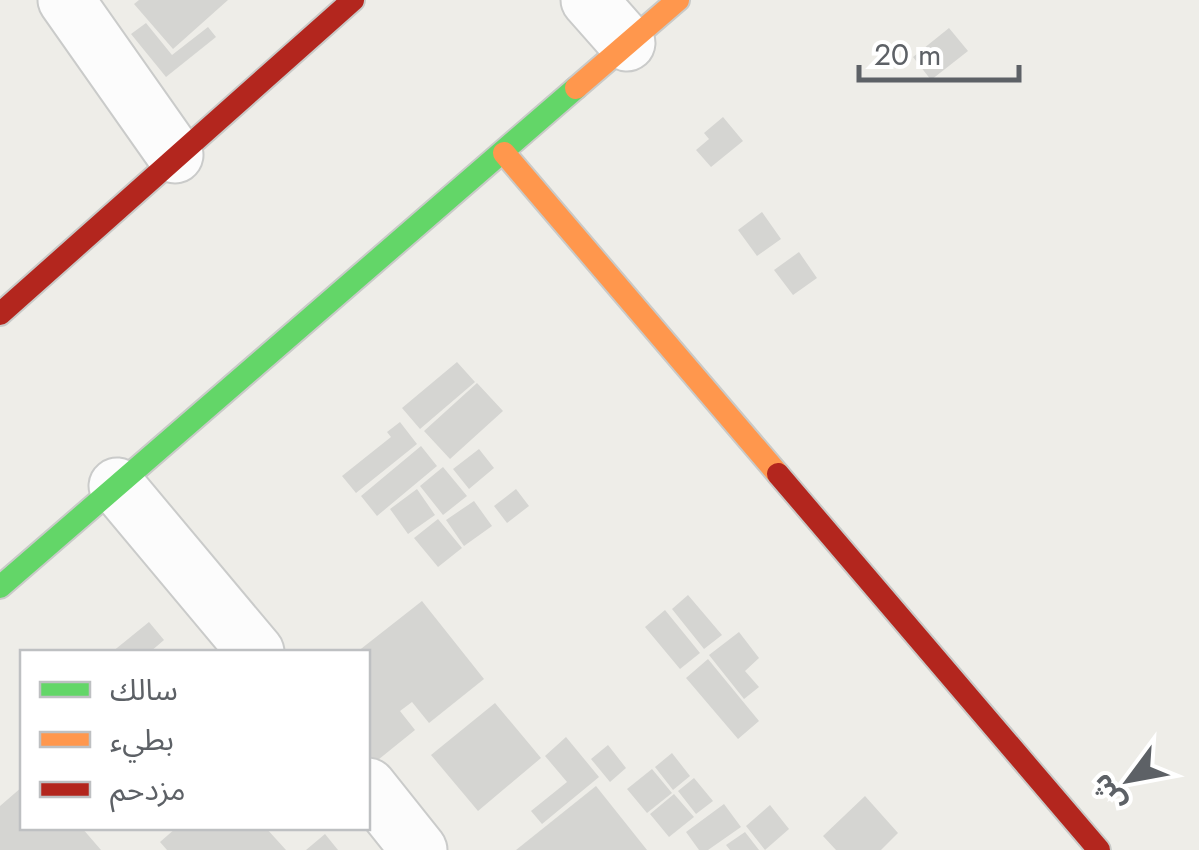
<svg xmlns="http://www.w3.org/2000/svg" width="1199" height="850" viewBox="0 0 1199 850" font-family="Jost,'Noto Sans Arabic',sans-serif">
<style>
.building{fill:#d5d5d2}
.lines{fill:none;stroke-linecap:round;stroke-linejoin:round}
.street-casing{stroke:#cacbca;stroke-width:59}
.fast-casing{stroke:#c9cac8;stroke-width:26}
.slow-casing{stroke:#c9cac8;stroke-width:26}
.jam-casing{stroke:#c9cac8;stroke-width:26}
.street{stroke:#fcfcfc;stroke-width:55}
.fast{stroke:#63d668;stroke-width:22}
.slow{stroke:#ff974d;stroke-width:22}
.jam{stroke:#b3261e;stroke-width:22}
</style>
<rect width="100%" height="100%" fill="#eeede8"/>
<!-- building -->
<path class="building" d="M 139,0 L 228,0 L 173,49 L 134,4 Z
M 146,23 L 172,55 L 208,27 L 216,37 L 166,77 L 131,34 Z
M 949,28 L 968,51 L 931,80 L 913,57 Z
M 723,117 L 743,141 L 711,167 L 696,150 L 709,139 L 704,133 Z
M 762,212 L 781,239 L 757,256 L 738,230 Z
M 799,252 L 817,278 L 793,295 L 774,270 Z
M 457,362 L 475,382 L 420,429 L 402,408 Z
M 477,383 L 503,411 L 450,459 L 424,431 Z
M 400,422 L 417,444 L 356,493 L 342,476 L 391,437 L 387,432 Z
M 421,446 L 437,466 L 377,516 L 361,496 Z
M 479,449 L 494,468 L 469,489 L 453,469 Z
M 443,467 L 467,496 L 443,515 L 420,486 Z
M 417,489 L 435,515 L 408,534 L 390,509 Z
M 516,489 L 529,506 L 507,523 L 494,506 Z
M 474,501 L 492,526 L 464,546 L 446,520 Z
M 438,519 L 462,548 L 438,567 L 414,538 Z
M 688,595 L 722,635 L 704,649 L 672,609 Z
M 422,601 L 484,679 L 429,723 L 412,702 L 400,711 L 415,730 L 368,768 L 368,652 L 357,652 Z
M 665,610 L 700,653 L 680,669 L 645,627 Z
M 149,622 L 164,640 L 150,652 L 112,652 Z
M 739,632 L 759,658 L 745,671 L 759,687 L 744,699 L 709,655 Z
M 708,659 L 759,721 L 738,739 L 686,678 Z
M 495,703 L 541,758 L 478,811 L 431,755 Z
M 566,737 L 599,777 L 542,824 L 531,811 L 567,782 L 545,756 Z
M 608,745 L 626,768 L 610,782 L 591,759 Z
M 672,753 L 690,776 L 673,790 L 655,767 Z
M 652,769 L 672,793 L 647,813 L 627,789 Z
M 694,778 L 713,801 L 696,814 L 678,791 Z
M 596,786 L 647,850 L 516,850 Z
M 22,787 L 22,828 L 82,828 L 101,850 L 0,850 L 0,806 Z
M 674,794 L 694,817 L 669,837 L 650,814 Z
M 865,796 L 898,833 L 881,850 L 836,850 L 823,836 Z
M 724,804 L 741,827 L 708,850 L 699,850 L 686,832 Z
M 770,805 L 789,829 L 765,850 L 746,826 Z
M 176,828 L 266,828 L 286,850 L 167,850 L 160,842 Z
M 745,832 L 759,850 L 730,850 L 726,845 Z
M 325,834 L 338,850 L 306,850 Z"/>
<g class="lines">
<defs>
<path id="street" d="M 66,0 L 175,155
M 589,0 L 627,43
M 117,486 L 256,652
M 368,786 L 419,850"/>
<path id="fast" d="M 0,587 L 576,88"/>
<path id="slow" d="M 576,88 L 678,0
M 504,153 L 778,474"/>
<path id="jam" d="M 0,314 L 353,0
M 778,474 L 1099,850"/>
</defs>
<!-- street casing -->
<use href="#street" class="street-casing"/>
<!-- fast casing -->
<use href="#fast" class="fast-casing"/>
<!-- slow casing -->
<use href="#slow" class="slow-casing"/>
<!-- jam casing -->
<use href="#jam" class="jam-casing"/>
<!-- street -->
<use href="#street" class="street"/>
<!-- fast -->
<use href="#fast" class="fast"/>
<!-- slow -->
<use href="#slow" class="slow"/>
<!-- jam -->
<use href="#jam" class="jam"/>
</g>
<!-- legend -->
<rect x="20" y="650" width="350" height="180" fill="#ffffff" stroke="#bec0c2" stroke-width="2.5"/>
<rect x="40" y="682" width="50" height="15" fill="#63d668" stroke="#bec0c2" stroke-width="2.5"/>
<text x="110" y="700" font-size="30" fill="#5d6166">سالك</text>
<rect x="40" y="732" width="50" height="15" fill="#ff974d" stroke="#bec0c2" stroke-width="2.5"/>
<text x="110" y="750" font-size="30" fill="#5d6166">بطيء</text>
<rect x="40" y="782" width="50" height="15" fill="#b3261e" stroke="#bec0c2" stroke-width="2.5"/>
<text x="110" y="800" font-size="30" fill="#5d6166">مزدحم</text>
<!-- north arrow -->
<g transform="translate(1129 780) rotate(238)" stroke="#ffffff" stroke-width="8" paint-order="stroke">
<path d="M0-8L18 38L0 25L-18 38Z" fill="#5d6166"/>
<text y="-15" font-size="28" font-weight="bold" text-anchor="middle" fill="#5d6166">ش</text>
</g>
<!-- scale -->
<path d="M859 65v15h160v-15" fill="none" stroke="#5d6166" stroke-width="5"/>
<text x="874" y="65" font-size="30" fill="#5d6166" stroke="#ffffff" stroke-width="8" paint-order="stroke">20 m</text>
</svg>
